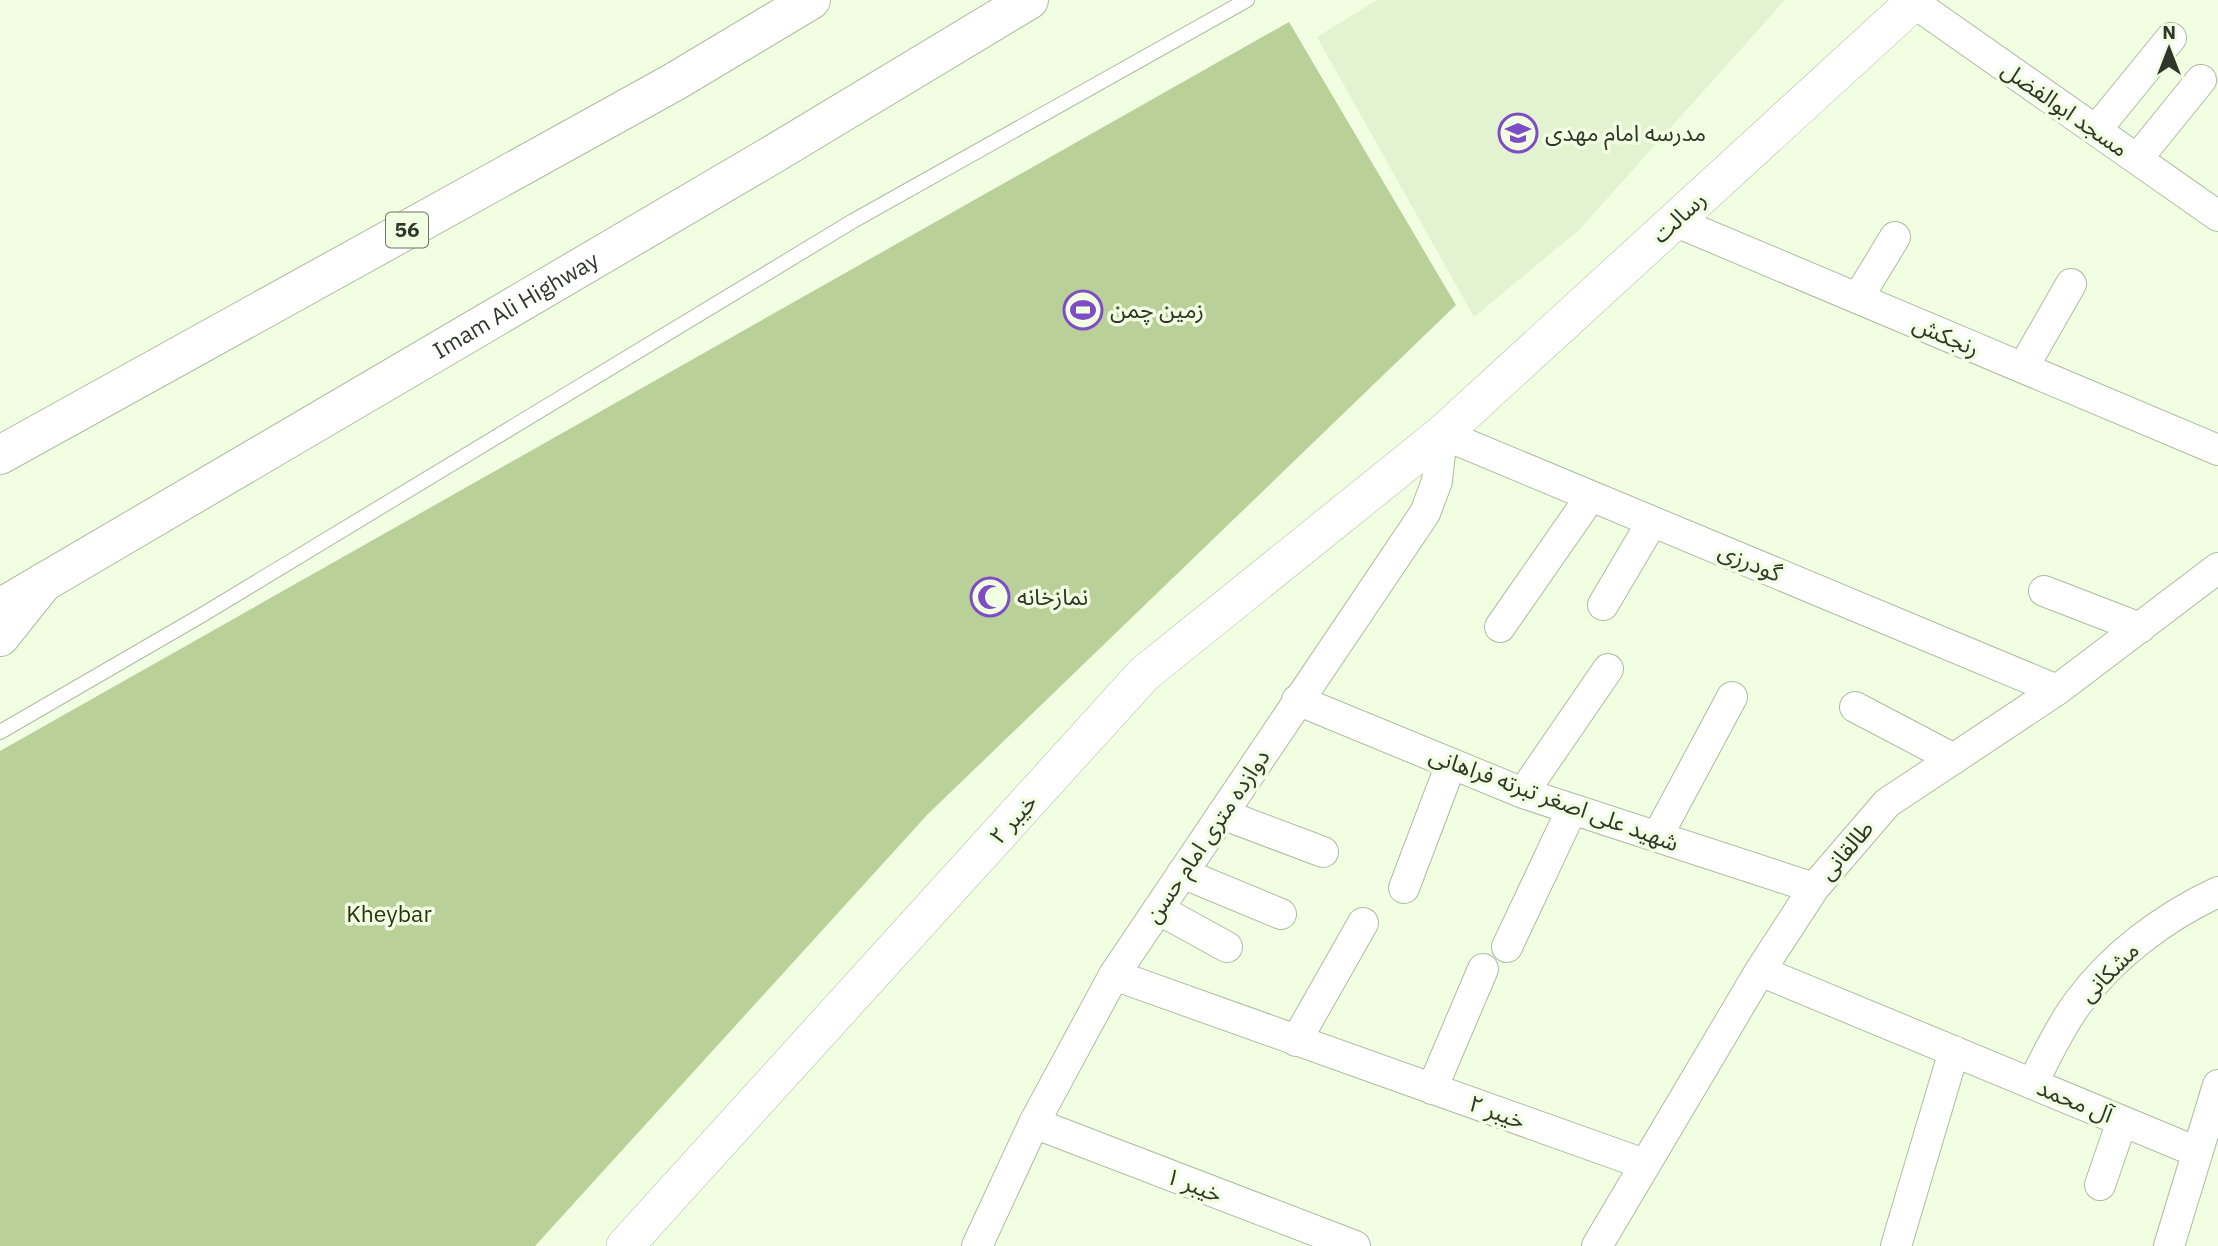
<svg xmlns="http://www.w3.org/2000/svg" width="2218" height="1246" viewBox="0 0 2218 1246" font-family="'IBM Plex Sans','Noto Sans Arabic',sans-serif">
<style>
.built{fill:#e3f2d1}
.green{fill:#b9d199}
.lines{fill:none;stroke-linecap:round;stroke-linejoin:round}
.service-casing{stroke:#afbba1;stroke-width:16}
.minor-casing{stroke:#afbba1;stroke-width:32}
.tertiary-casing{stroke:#afbba1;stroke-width:38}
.secondary-casing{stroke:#afbba1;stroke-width:40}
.trunk-casing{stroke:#afbba1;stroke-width:40}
.service{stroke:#fff;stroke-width:14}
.minor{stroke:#fff;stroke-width:30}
.tertiary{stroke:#fff;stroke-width:37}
.secondary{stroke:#fff;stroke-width:38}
.trunk{stroke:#fff;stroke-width:38}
.labels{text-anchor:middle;stroke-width:7;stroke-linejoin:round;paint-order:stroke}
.shield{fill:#f1fee2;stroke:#6b7262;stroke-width:2}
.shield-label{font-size:21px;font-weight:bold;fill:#31362b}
.street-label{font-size:23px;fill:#31362b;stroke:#f1fee2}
.poi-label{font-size:23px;fill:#31362b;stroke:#f1fee2;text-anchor:start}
.park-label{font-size:23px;fill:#27350f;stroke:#f1fee2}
</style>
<rect width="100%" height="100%" fill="#f1fee2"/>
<!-- built -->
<path class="built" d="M 1377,0 L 1785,0 L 1579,230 L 1474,317 L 1317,37 Z"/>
<!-- green -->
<path class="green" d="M 1289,22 L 1456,305 L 927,815 L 535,1246 L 0,1246 L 0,751 Z"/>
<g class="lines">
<defs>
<path id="service" d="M 0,732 L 202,615 L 853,221 L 1247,0"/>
<path id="minor" d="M 1910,0 L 2218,216
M 2096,130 L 2171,38
M 2137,159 L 2201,80
M 1674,221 L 2218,450
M 1858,298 L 1895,237
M 2023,368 L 2071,284
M 2044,591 L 2140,628
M 1603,605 L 1652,522
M 1500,627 L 1591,496
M 1297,700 L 1523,793 L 1814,888
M 1855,707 L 1954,759
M 1523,793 L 1608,669
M 1222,814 L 1323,852
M 1657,837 L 1732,697
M 1182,873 L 1281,914
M 1404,888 L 1451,764
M 1158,909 L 1227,947
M 1507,947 L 1572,809
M 1760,971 L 2197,1152
M 1114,975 L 1644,1164
M 1296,1041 L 1363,923
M 2032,1084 C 2046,1058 2059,1028 2077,1004 C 2112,956 2164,917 2218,892
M 1432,1089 L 1483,969
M 1034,1123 L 1355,1246
M 2100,1185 L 2122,1121
M 977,1246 L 1034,1123 L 1114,975 L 1425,513 L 1437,481 L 1442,434 L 2057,690
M 1597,1246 L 1760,971 L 1814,888 L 1887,803 L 2057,690 L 2218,568
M 1896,1246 L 1954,1051
M 2169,1246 L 2218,1085"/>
<path id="tertiary" d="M 625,1246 L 1144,674 L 1442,434 L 1916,0"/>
<path id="secondary" d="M 0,637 L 44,582"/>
<g id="trunk">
<path d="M 0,455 L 674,82 L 811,0"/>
<path id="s1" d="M 0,608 L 765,159 L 1029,0"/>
</g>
</defs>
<!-- service casing -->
<use href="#service" class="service-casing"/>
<!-- minor casing -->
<use href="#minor" class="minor-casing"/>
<!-- tertiary casing -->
<use href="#tertiary" class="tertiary-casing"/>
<!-- secondary casing -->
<use href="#secondary" class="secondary-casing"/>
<!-- trunk casing -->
<use href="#trunk" class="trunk-casing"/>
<!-- service -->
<use href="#service" class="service"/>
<!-- minor -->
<use href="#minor" class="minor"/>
<!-- tertiary -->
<use href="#tertiary" class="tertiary"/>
<!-- secondary -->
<use href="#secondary" class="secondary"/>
<!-- trunk -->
<use href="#trunk" class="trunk"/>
</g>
<!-- icons -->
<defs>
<symbol id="school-ring" viewBox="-11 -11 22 22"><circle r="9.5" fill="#f1fee2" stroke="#7e4dc6" stroke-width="1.5"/><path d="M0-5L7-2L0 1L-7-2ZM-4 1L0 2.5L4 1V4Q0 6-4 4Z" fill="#7e4dc6"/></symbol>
<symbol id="stadium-ring" viewBox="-11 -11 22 22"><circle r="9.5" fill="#f1fee2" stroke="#7e4dc6" stroke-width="1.5"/><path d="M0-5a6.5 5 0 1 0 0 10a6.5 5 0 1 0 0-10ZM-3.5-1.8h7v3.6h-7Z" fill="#7e4dc6"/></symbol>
<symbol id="mosque-ring" viewBox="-11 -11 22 22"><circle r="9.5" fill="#f1fee2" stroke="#7e4dc6" stroke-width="1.5"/><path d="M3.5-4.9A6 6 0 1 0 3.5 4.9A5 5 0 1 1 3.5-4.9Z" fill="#7e4dc6"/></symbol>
</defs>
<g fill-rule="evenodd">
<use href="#school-ring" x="1496" y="111" width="44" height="44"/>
<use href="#stadium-ring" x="1061" y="288" width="44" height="44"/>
<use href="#mosque-ring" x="968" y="575" width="44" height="44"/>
</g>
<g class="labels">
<!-- shield labels -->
<rect class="shield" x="386" y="212.5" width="42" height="35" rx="5"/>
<g class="shield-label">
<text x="407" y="237">56</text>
</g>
<!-- street labels -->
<g class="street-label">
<text transform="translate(2065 109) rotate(35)" y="8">مسجد ابوالفضل</text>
<text transform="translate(1679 217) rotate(-43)" y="8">رسالت</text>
<text dy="8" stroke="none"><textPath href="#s1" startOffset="598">Imam Ali Highway</textPath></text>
<text transform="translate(1946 336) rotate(23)" y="8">رنجکش</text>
<text transform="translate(1750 562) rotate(23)" y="8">گودرزی</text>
<text transform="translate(1554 799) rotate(20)" y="8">شهید علی اصغر تبرته فراهانی</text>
<text transform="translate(1013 819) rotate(-48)" y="8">خیبر ۲</text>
<text transform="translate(1207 836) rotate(-56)" y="8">دوازده متری امام حسن</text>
<text transform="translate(1846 850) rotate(-49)" y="8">طالقانی</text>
<text transform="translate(2109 972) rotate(-45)" y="8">مشکانی</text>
<text transform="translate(2075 1101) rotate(22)" y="8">آل محمد</text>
<text transform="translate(1497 1112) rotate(20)" y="8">خیبر ۲</text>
<text transform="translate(1194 1185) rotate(21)" y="8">خیبر ۱</text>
</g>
<!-- poi labels -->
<g class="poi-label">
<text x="1545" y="141">مدرسه امام مهدی</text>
<text x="1110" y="318">زمین چمن</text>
<text x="1017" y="605">نمازخانه</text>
</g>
<!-- park labels -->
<g class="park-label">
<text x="389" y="922">Kheybar</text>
</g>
</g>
<!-- north arrow -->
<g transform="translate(2169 49)" stroke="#f1fee2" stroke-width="5" paint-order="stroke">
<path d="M0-5L12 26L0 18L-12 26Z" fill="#31362b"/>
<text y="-10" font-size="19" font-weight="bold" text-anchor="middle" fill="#31362b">N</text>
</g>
</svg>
